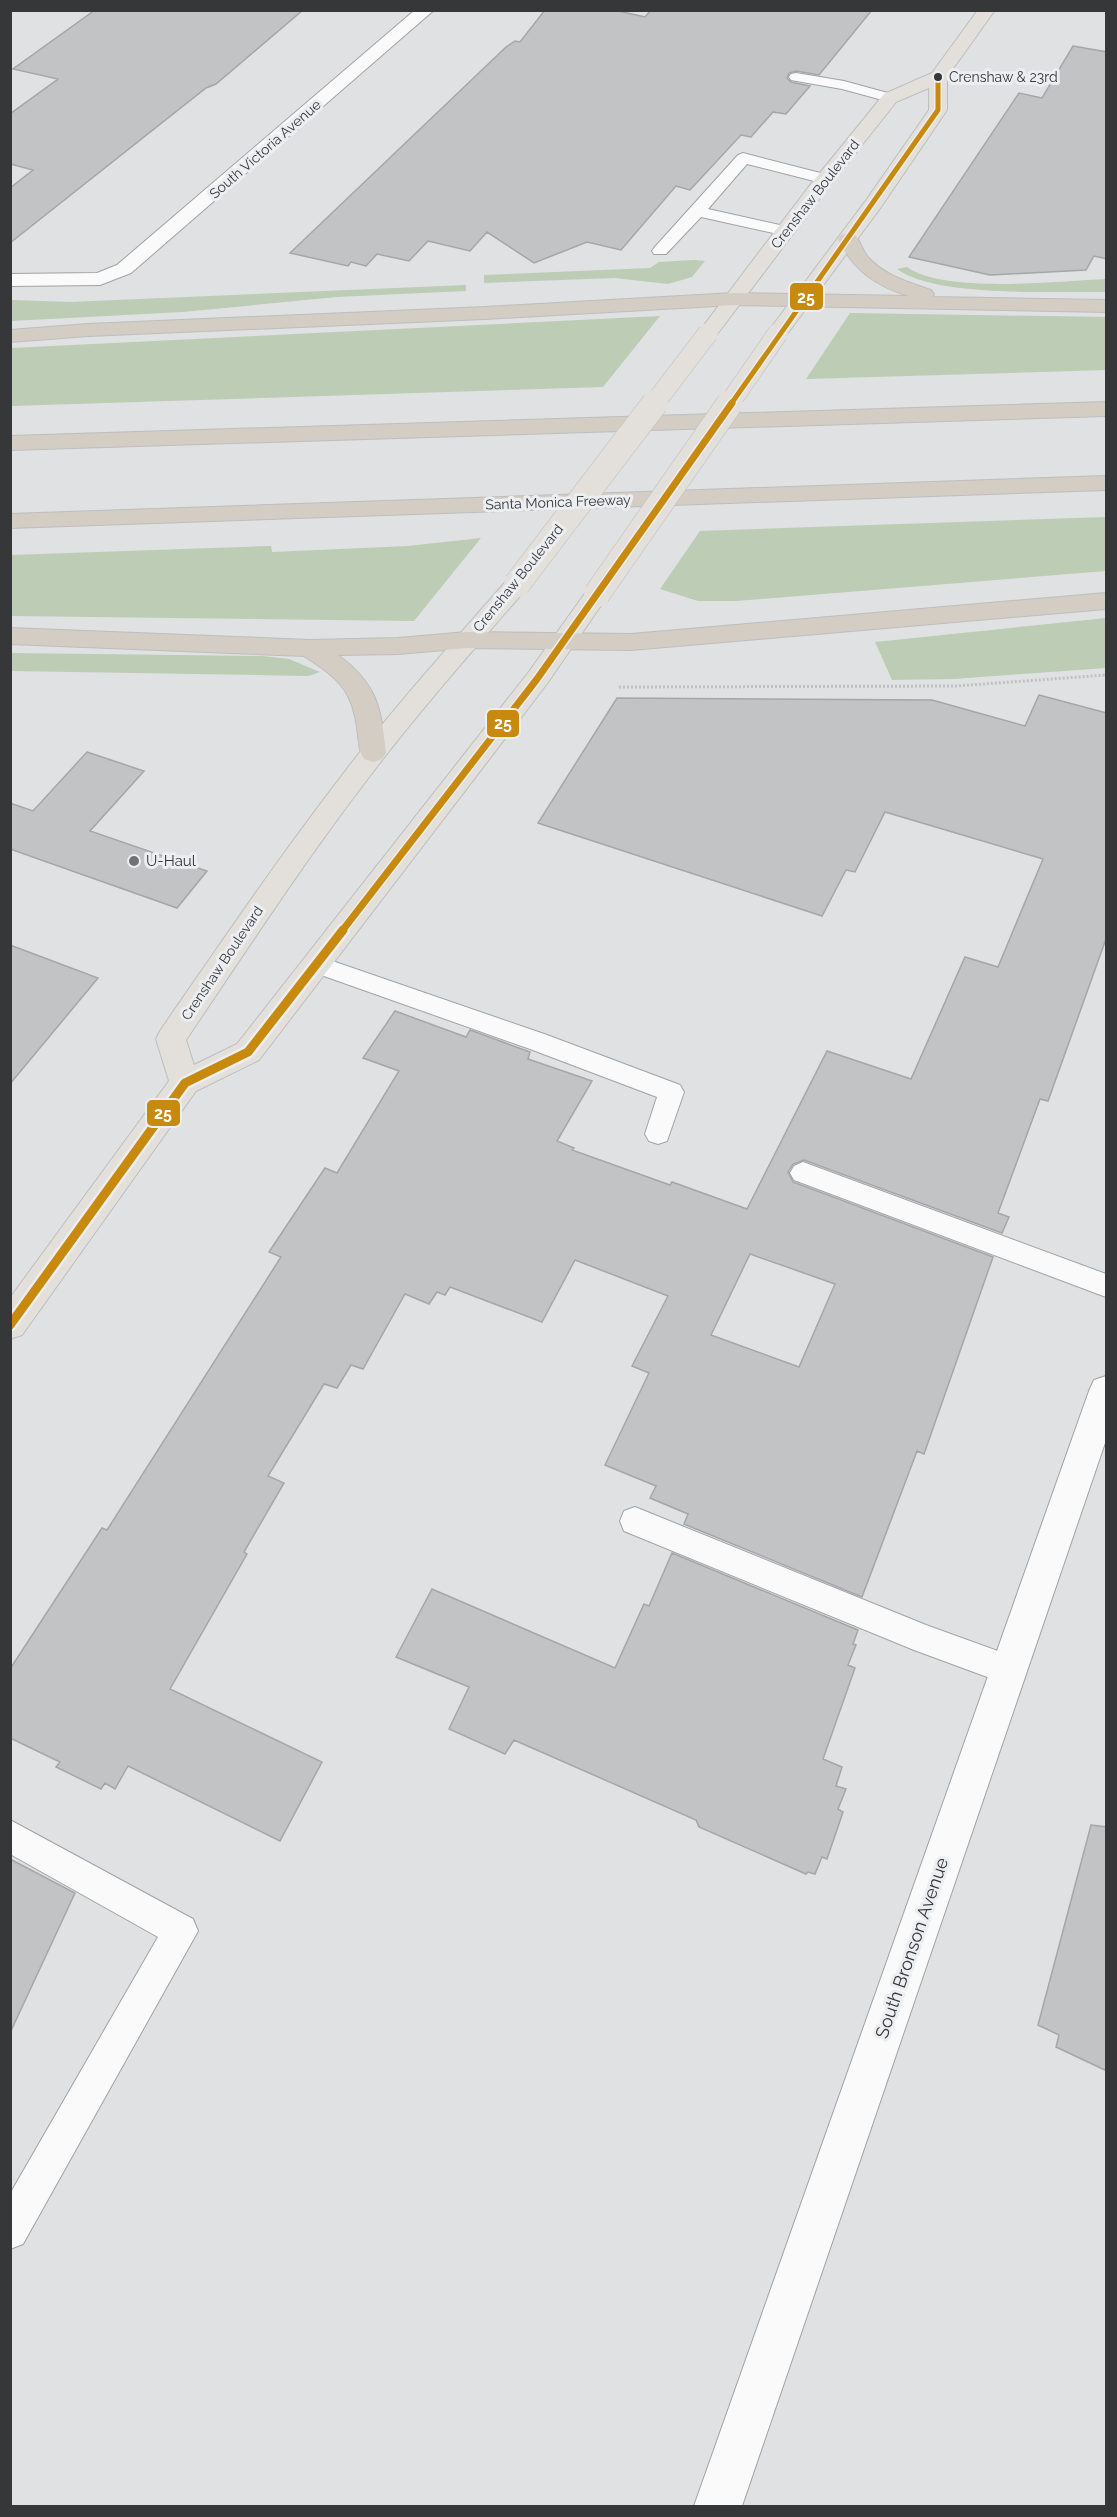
<svg xmlns="http://www.w3.org/2000/svg" width="1117" height="2517" viewBox="0 0 1117 2517" font-family="Raleway,sans-serif">
<style>
.green{fill:#bcccb5}
.building{fill:#c2c3c5;stroke:#a6a6a8;stroke-width:1.5;fill-rule:evenodd}
.lines{fill:none;stroke-linecap:round;stroke-linejoin:round}
.service-casing{stroke:#a1a2a3;stroke-width:2}
.minor-casing{stroke:#a1a2a3;stroke-width:2}
.primary-casing{stroke:#bdbebe;stroke-width:2}
.motorway-casing{stroke:#bdbebe;stroke-width:2}
.path{stroke:#c0c0c0;stroke-width:3;stroke-dasharray:2 2;stroke-linecap:butt}
.service{fill:#fafafb;fill-rule:evenodd}
.minor{fill:#fafafb;fill-rule:evenodd}
.primary{fill:#e3dfda;fill-rule:evenodd}
.motorway{fill:#d4cdc4;fill-rule:evenodd}
.primary-bridge-far1-casing{stroke:#bdbebe;stroke-width:21;stroke-linecap:butt}
.primary-bridge-casing{stroke:#bdbebe;stroke-width:27;stroke-linecap:butt}
.primary-bridge-far1{stroke:#e3dfda;stroke-width:20}
.primary-bridge{stroke:#e3dfda;stroke-width:26}
.bus-1-far2-casing{stroke:#eceef2;stroke-width:8}
.bus-1-far1-casing{stroke:#eceef2;stroke-width:10}
.bus-1-casing{stroke:#eceef2;stroke-width:14}
.bus-1-far2{stroke:#c78a0e;stroke-width:5}
.bus-1-far1{stroke:#c78a0e;stroke-width:7}
.bus-1{stroke:#c78a0e;stroke-width:9}
.bus-dot{fill:#363738;stroke:#eceef2;stroke-width:2}
.poi-dot{fill:#727274;stroke:#eceef2;stroke-width:2}
.labels{text-anchor:middle;stroke-width:6;stroke-linejoin:round;paint-order:stroke}
.bus-label{font-size:14px;fill:#363738;stroke:#eceef2;text-anchor:start}
.far-street-label{font-size:14px;fill:#363738;stroke:#eceef2}
.poi-label{font-size:15px;fill:#363738;stroke:#eceef2;text-anchor:start}
.near-street-label{font-size:18px;fill:#363738;stroke:#eceef2}
.line-badge{stroke:#eceef2;stroke-width:2}
.badge-label{font-size:16px;text-anchor:middle;font-weight:bold;fill:#fff}
</style>
<rect width="100%" height="100%" fill="#e0e1e3"/>
<!-- green -->
<path class="green" d="M 694,260 L 705,261 L 692,277 L 668,284 L 615,278 L 484,283 L 484,275 L 650,268 L 659,262 Z
M 907,267 C 944,294 1059,281 1106,279 L 1106,292 C 1056,291 936,298 897,269 Z
M 466,285 L 466,291 L 337,297 L 183,312 L 11,321 L 11,300 L 70,302 Z
M 850,313 L 1106,317 L 1106,370 L 806,379 Z
M 660,316 L 603,387 L 11,406 L 11,348 Z
M 1106,517 L 1106,571 L 736,601 L 698,601 L 660,589 L 700,531 Z
M 481,538 L 414,621 L 11,616 L 11,555 L 271,546 L 272,552 L 408,546 Z
M 1106,618 L 1106,668 L 954,679 L 892,680 L 875,642 Z
M 11,653 L 262,656 L 289,659 L 320,672 L 309,676 L 11,671 Z"/>
<!-- building -->
<path class="building" d="M 95,10 L 303,10 L 216,84 L 206,88 L 10,243 L 10,188 L 33,170 L 10,164 L 10,114 L 58,79 L 13,69 Z
M 545,10 L 614,10 L 645,17 L 651,10 L 872,10 L 819,75 L 796,71 L 789,73 L 787,78 L 791,82 L 810,86 L 786,114 L 773,112 L 751,137 L 741,135 L 690,190 L 676,186 L 621,250 L 587,242 L 534,263 L 487,232 L 470,251 L 428,241 L 409,261 L 377,254 L 366,266 L 351,262 L 348,266 L 290,253 L 506,47 L 515,41 L 520,42 Z
M 1073,46 L 1107,52 L 1107,259 L 1094,256 L 1086,270 L 990,275 L 909,257 L 1019,93 L 1042,98 Z
M 1039,695 L 1107,713 L 1107,936 L 1048,1101 L 1040,1099 L 998,1213 L 1009,1217 L 1002,1233 L 804,1160 L 793,1164 L 788,1172 L 793,1182 L 993,1257 L 924,1454 L 917,1451 L 862,1597 L 684,1524 L 688,1514 L 650,1498 L 656,1486 L 605,1465 L 649,1373 L 632,1366 L 668,1296 L 575,1260 L 542,1322 L 450,1287 L 445,1295 L 437,1292 L 429,1304 L 405,1294 L 363,1369 L 351,1365 L 337,1388 L 324,1384 L 268,1476 L 284,1483 L 244,1552 L 247,1554 L 170,1689 L 322,1762 L 280,1841 L 128,1766 L 115,1789 L 105,1783 L 101,1789 L 56,1767 L 60,1762 L 10,1738 L 10,1669 L 102,1528 L 107,1530 L 281,1257 L 269,1252 L 325,1168 L 337,1173 L 399,1071 L 363,1058 L 395,1011 L 466,1037 L 470,1030 L 530,1052 L 528,1059 L 592,1081 L 557,1141 L 574,1148 L 572,1150 L 670,1185 L 672,1182 L 747,1209 L 827,1051 L 911,1079 L 965,957 L 998,967 L 1043,859 L 885,812 L 855,872 L 846,870 L 822,916 L 538,823 L 617,698 L 932,700 L 1025,726 ZM 750,1254 L 835,1284 L 799,1367 L 711,1335 Z
M 87,752 L 144,771 L 90,831 L 207,871 L 177,908 L 10,849 L 10,803 L 33,811 Z
M 10,945 L 98,978 L 10,1084 Z
M 672,1553 L 858,1630 L 853,1644 L 856,1645 L 848,1665 L 855,1668 L 823,1759 L 842,1767 L 836,1786 L 846,1789 L 838,1809 L 843,1812 L 827,1859 L 822,1857 L 815,1874 L 808,1872 L 806,1874 L 699,1827 L 696,1820 L 514,1740 L 505,1754 L 449,1729 L 469,1687 L 396,1657 L 432,1589 L 615,1668 L 644,1604 L 649,1606 Z
M 1091,1825 L 1107,1827 L 1107,2071 L 1056,2047 L 1059,2035 L 1038,2025 Z
M 10,1859 L 75,1893 L 10,2033 Z"/>
<g class="lines">
<defs>
<path id="service" d="M 796,73 L 844,81 L 895,95 L 897,98 L 890,102 L 842,89 L 791,80 L 789,77 L 791,74 Z
M 743,153 L 832,176 L 834,179 L 826,184 L 747,164 L 708,209 L 793,228 L 795,231 L 793,234 L 787,236 L 701,217 L 666,254 L 654,254 L 652,251 L 654,248 L 738,155 Z
M 315,955 L 547,1035 L 680,1085 L 684,1092 L 667,1141 L 658,1144 L 649,1141 L 645,1134 L 657,1097 L 530,1049 L 307,970 L 303,964 L 307,958 Z
M 803,1162 L 1106,1274 L 1106,1297 L 794,1180 L 790,1173 L 794,1166 Z
M 635,1507 L 926,1625 L 1020,1659 L 1025,1670 L 1020,1681 L 1009,1685 L 914,1650 L 624,1531 L 620,1521 L 624,1511 Z
M 10,1820 L 193,1919 L 198,1931 L 23,2244 L 10,2249 L 10,2194 L 158,1937 L 10,1854 Z"/>
<path id="minor" d="M 415,10 L 434,10 L 131,273 L 100,285 L 10,286 L 10,274 L 97,273 L 117,265 Z
M 1106,1376 L 1106,1440 L 742,2506 L 694,2506 L 1089,1391 L 1094,1380 Z"/>
<path id="primary" d="M 978,10 L 995,10 L 947,77 L 947,110 L 881,207 L 785,337 L 778,339 L 771,337 L 767,333 L 867,199 L 929,110 L 929,88 L 896,102 L 821,197 L 715,337 L 708,339 L 701,337 L 697,333 L 701,329 L 807,189 L 884,94 L 932,73 Z
M 517,576 L 526,579 L 529,584 L 526,589 C 470,654 414,717 363,785 C 300,868 244,954 186,1040 L 194,1065 L 237,1044 L 528,673 L 588,589 L 597,586 L 606,589 L 609,594 L 546,685 L 259,1060 L 196,1091 L 22,1335 L 10,1339 L 10,1298 L 169,1081 L 156,1039 L 160,1031 C 220,944 279,857 343,774 C 395,706 452,643 508,579 Z"/>
<path id="motorway" d="M 848,233 L 855,235 C 860,241 862,249 867,256 C 883,275 908,282 931,290 L 934,294 L 933,297 L 1106,300 L 1106,312 L 734,305 L 485,319 L 88,336 L 10,342 L 10,330 L 88,324 L 485,307 L 734,293 L 909,296 C 876,286 854,271 838,239 L 841,235 Z
M 1106,402 L 1106,416 L 10,450 L 10,436 Z
M 1106,476 L 1106,490 L 10,528 L 10,514 Z
M 1106,593 L 1106,609 L 631,650 L 467,648 L 398,654 L 338,655 C 377,684 381,707 386,753 L 382,759 L 373,762 L 364,759 C 358,750 359,739 357,728 C 352,688 336,677 304,656 L 10,644 L 10,628 L 310,640 L 398,638 L 467,632 L 631,634 Z"/>
</defs>
<!-- service casing -->
<use href="#service" class="service-casing"/>
<!-- minor casing -->
<use href="#minor" class="minor-casing"/>
<!-- primary casing -->
<use href="#primary" class="primary-casing"/>
<!-- motorway casing -->
<use href="#motorway" class="motorway-casing"/>
<!-- path -->
<path class="path" d="M 619,687 L 956,686 L 1106,675"/>
<!-- service -->
<use href="#service" class="service"/>
<!-- minor -->
<use href="#minor" class="minor"/>
<!-- primary -->
<use href="#primary" class="primary"/>
<!-- motorway -->
<use href="#motorway" class="motorway"/>
<defs>
<path id="primary-bridge-far1" d="M 654,404 L 708,333
M 729,404 L 778,333"/>
<path id="primary-bridge" d="M 517,584 L 655,403
M 597,594 L 730,403"/>
</defs>
<!-- primary-bridge-far1 casing -->
<use href="#primary-bridge-far1" class="primary-bridge-far1-casing"/>
<!-- primary-bridge casing -->
<use href="#primary-bridge" class="primary-bridge-casing"/>
<!-- primary-bridge-far1 -->
<use href="#primary-bridge-far1" class="primary-bridge-far1"/>
<!-- primary-bridge -->
<use href="#primary-bridge" class="primary-bridge"/>
<defs>
<path id="bus-1-far2" d="M 731,404 L 938,110 L 938,77"/>
<path id="bus-1-far1" d="M 342,931 L 537,679 L 732,403"/>
<path id="bus-1" d="M 10,1325 L 185,1083 L 248,1052 L 343,930"/>
</defs>
<!-- bus-1-far2 casing -->
<use href="#bus-1-far2" class="bus-1-far2-casing"/>
<!-- bus-1-far1 casing -->
<use href="#bus-1-far1" class="bus-1-far1-casing"/>
<!-- bus-1 casing -->
<use href="#bus-1" class="bus-1-casing"/>
<!-- bus-1-far2 -->
<use href="#bus-1-far2" class="bus-1-far2"/>
<!-- bus-1-far1 -->
<use href="#bus-1-far1" class="bus-1-far1"/>
<!-- bus-1 -->
<use href="#bus-1" class="bus-1"/>
</g>
<!-- markers -->
<circle class="bus-dot" cx="938" cy="77" r="5"/>
<circle class="poi-dot" cx="134" cy="861" r="6"/>
<g class="labels">
<!-- bus labels -->
<g class="bus-label">
<text x="949" y="82">Crenshaw &amp; 23rd</text>
</g>
<!-- far-street labels -->
<g class="far-street-label">
<text transform="translate(265 149) rotate(-41)" y="5">South Victoria Avenue</text>
<text transform="translate(815 194) rotate(-52)" y="5">Crenshaw Boulevard</text>
<text transform="translate(558 502) rotate(-2)" y="5">Santa Monica Freeway</text>
<text transform="translate(518 578) rotate(-51)" y="5">Crenshaw Boulevard</text>
<text transform="translate(222 963) rotate(-56)" y="5">Crenshaw Boulevard</text>
</g>
<!-- poi labels -->
<g class="poi-label">
<text x="146" y="866">U-Haul</text>
</g>
<!-- near-street labels -->
<g class="near-street-label">
<text transform="translate(912 1948) rotate(-71)" y="6">South Bronson Avenue</text>
</g>
</g>
<g class="line-badge">
<rect x="789" y="282" width="35" height="29" rx="6" fill="#c78a0e"/>
<rect x="486" y="709" width="34" height="29" rx="6" fill="#c78a0e"/>
<rect x="146" y="1099" width="35" height="28" rx="6" fill="#c78a0e"/>
</g>
<g class="badge-label">
<text x="806" y="303">25</text>
<text x="503" y="729">25</text>
<text x="163" y="1119">25</text>
</g>
<!-- border -->
<rect width="1117" height="2517" fill="none" stroke="#363738" stroke-width="24"/>
</svg>
